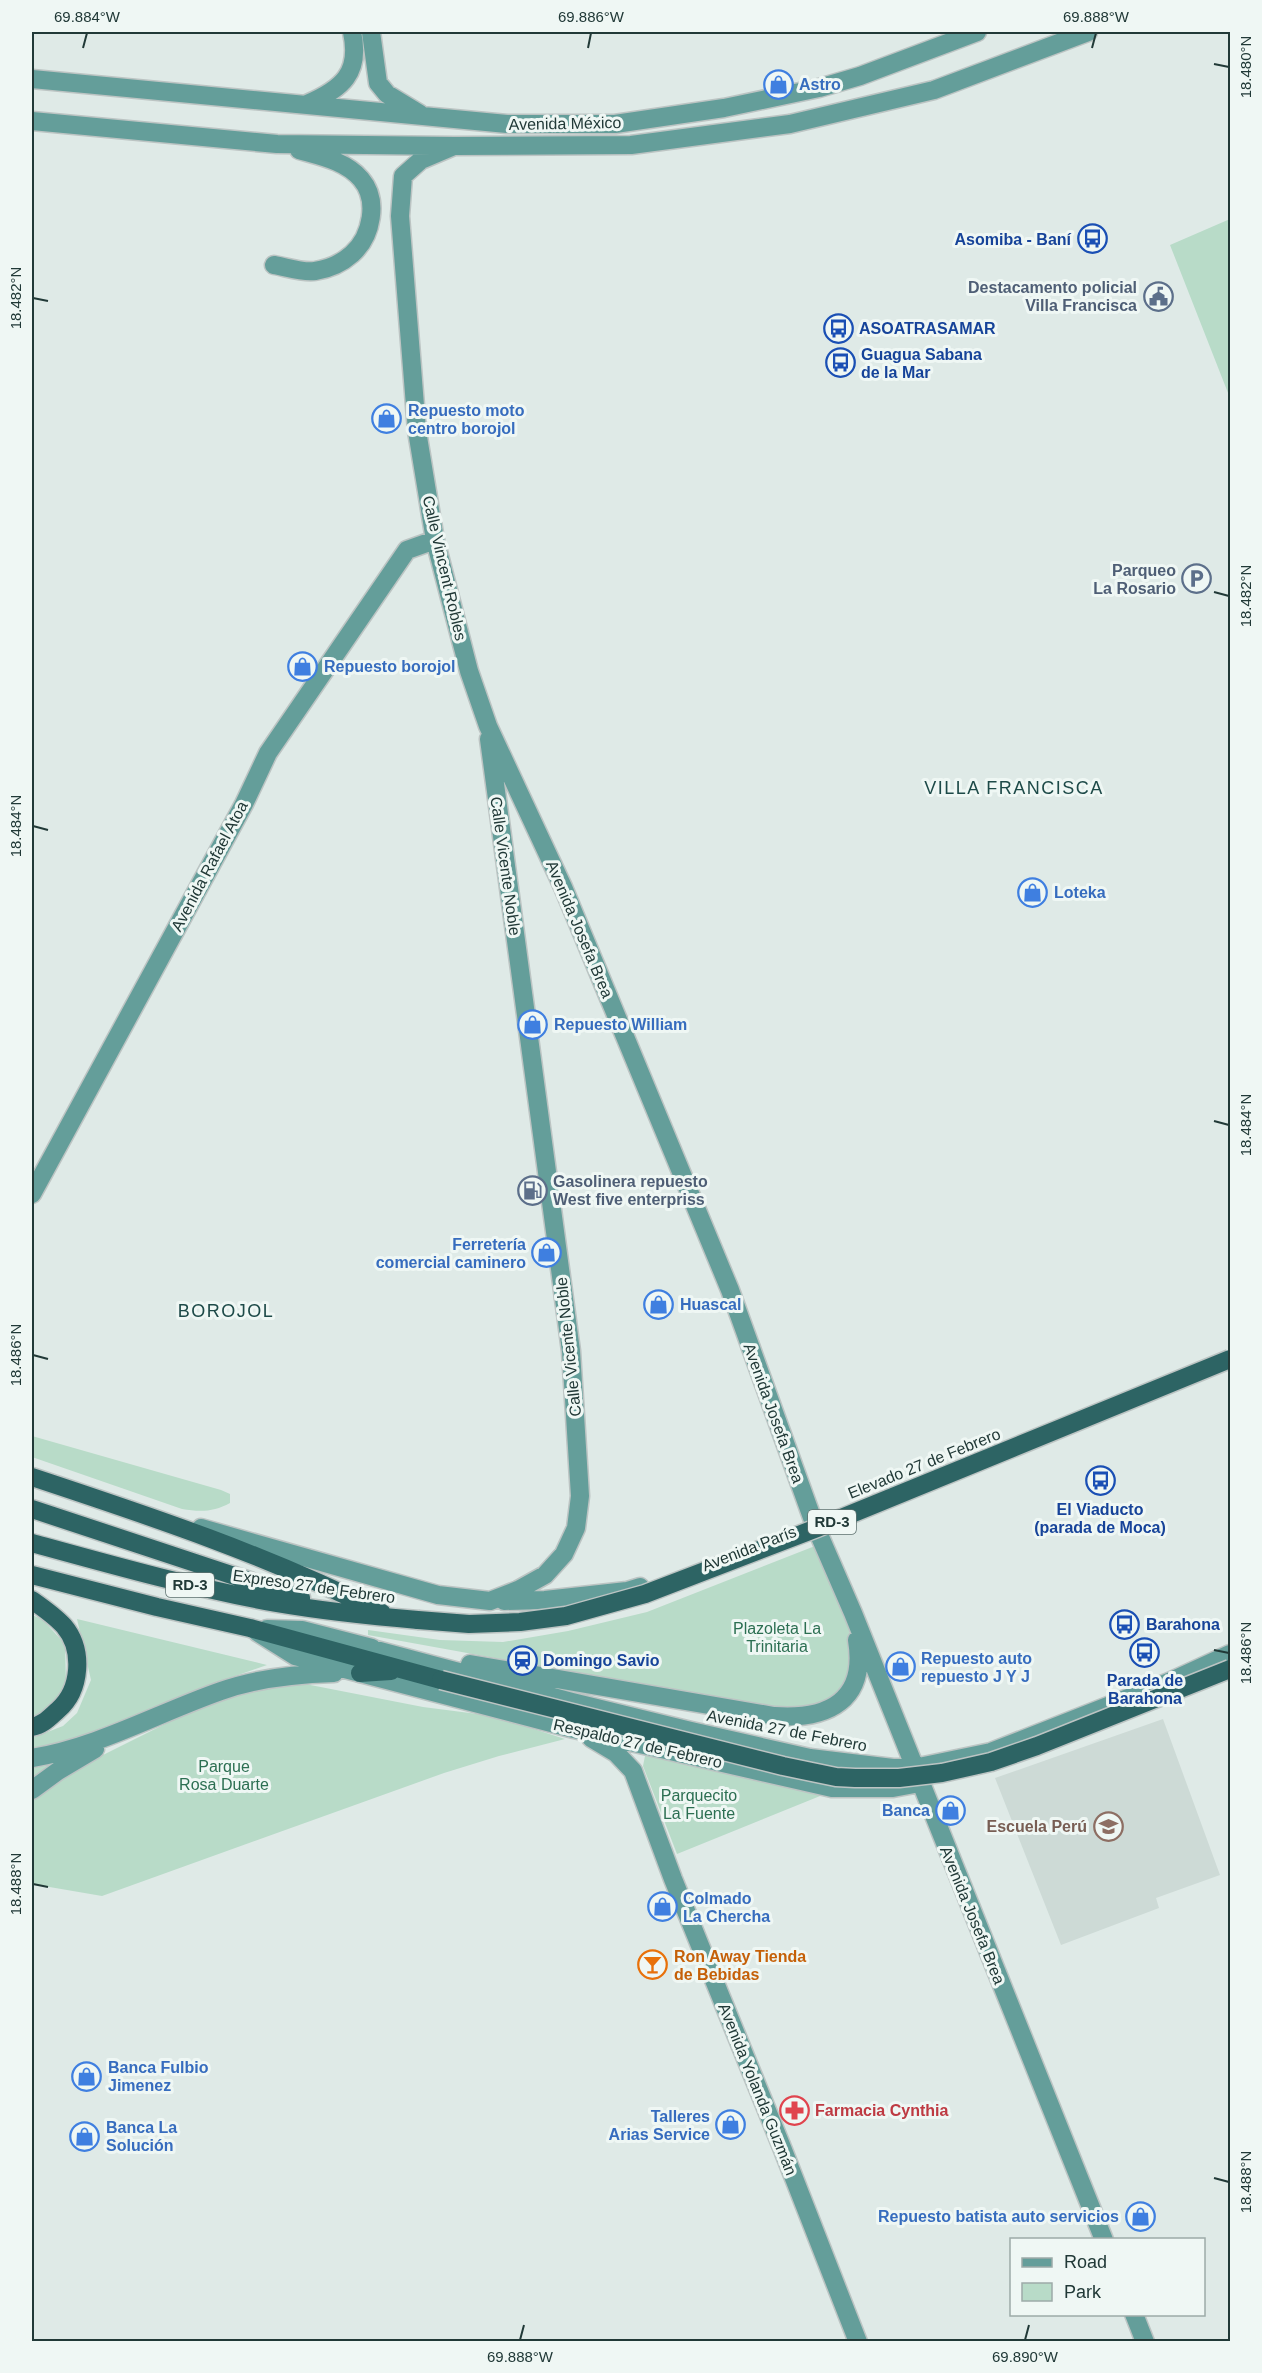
<svg xmlns="http://www.w3.org/2000/svg" width="1262" height="2373" viewBox="0 0 1262 2373" font-family="Arial,sans-serif">
<style>
.built{fill:#cddad6}
.green{fill:#b8dbc8}
.lines{fill:none;stroke-linecap:round;stroke-linejoin:round}
.major-casing{stroke:#bcc4c3;stroke-width:21}
.highway-casing{stroke:#bcc4c3;stroke-width:21}
.major{stroke:#649e9a;stroke-width:18}
.highway{stroke:#2d6464;stroke-width:18}
.highway-bridge-casing{stroke:#bcc4c3;stroke-width:21;stroke-linecap:butt}
.highway-bridge{stroke:#2d6464;stroke-width:18}
.ticks{fill:none;stroke:#213937;stroke-width:2}
.labels{text-anchor:middle;stroke-width:6;stroke-linejoin:round;paint-order:stroke}
.shield{fill:#eff7f4;stroke:#5f7270;stroke-width:1.5}
.shield-label{font-size:15px;font-weight:bold;fill:#213937}
.shop-label{font-size:16px;font-weight:bold;fill:#366cbe;stroke:#eff7f4;text-anchor:start}
.street-label{font-size:16px;fill:#213937;stroke:#eff7f4}
.transit-label{font-size:16px;font-weight:bold;fill:#164399;stroke:#eff7f4;text-anchor:start}
.service-label{font-size:16px;font-weight:bold;fill:#4e5e75;stroke:#eff7f4;text-anchor:end}
.park-label{font-size:16px;fill:#2c6f52;stroke:#eff7f4}
.education-label{font-size:16px;font-weight:bold;fill:#785e54;stroke:#eff7f4;text-anchor:end}
.food-label{font-size:16px;font-weight:bold;fill:#c56008;stroke:#eff7f4;text-anchor:start}
.health-label{font-size:16px;font-weight:bold;fill:#be3a42;stroke:#eff7f4;text-anchor:start}
.neighbourhood-label{font-size:18px;letter-spacing:1.5px;fill:#1d4a48;stroke:#eff7f4}
.neatline{fill:none;stroke:#213937;stroke-width:2}
.ticks-label{font-size:15px;text-anchor:middle;fill:#213937}
</style>
<rect width="100%" height="100%" fill="#dfeae7"/>
<!-- built -->
<path class="built" d="M 1163,1719 L 1220,1875 L 1156,1898 L 1159,1908 L 1061,1945 L 995,1778 Z"/>
<!-- green -->
<path class="green" d="M 1230,219 L 1230,398 L 1170,245 Z
M 32,1436 L 221,1490 L 230,1494 L 230,1503 C 214,1512 200,1512 182,1509 L 32,1457 Z
M 815,1546 C 845,1614 899,1706 776,1709 L 368,1635 L 368,1630 L 440,1640 L 503,1642 L 568,1631 L 647,1612 Z
M 32,1615 L 42,1619 L 65,1644 L 66,1686 L 43,1716 L 32,1718 Z
M 77,1619 L 267,1665 C 232,1677 197,1689 163,1704 C 117,1723 81,1741 32,1750 L 32,1738 L 63,1726 L 77,1713 L 91,1680 Z
M 295,1682 L 423,1707 L 493,1716 L 565,1739 L 499,1756 L 444,1773 L 102,1896 L 32,1884 L 32,1798 L 61,1776 L 195,1709 L 241,1694 Z
M 645,1756 L 658,1756 L 830,1792 L 677,1854 L 643,1766 Z
M 63,1760 L 32,1780 L 32,1765 Z"/>
<g class="lines">
<defs>
<path id="major" d="M 371,32 L 378,83 L 387,94 L 420,114
M 32,79 L 507,124 L 615,124 L 724,108 L 819,88 L 860,76 L 977,32
M 307,104 C 342,89 361,73 352,32
M 32,121 L 277,144 L 454,146 L 631,145 L 790,124 L 934,90 L 1088,32
M 454,146 L 421,160 L 403,176 L 400,216 L 417,431 L 435,540 L 469,671 L 488,726 L 563,887 L 730,1290 L 814,1523 L 853,1613 L 1104,2240
M 274,265 C 286,267 303,273 315,271 C 328,269 342,263 352,254 C 372,236 379,200 361,179 C 346,161 320,156 299,150
M 32,1194 L 244,804 L 268,753 L 407,550 L 435,540
M 201,1528 L 438,1595 L 490,1601 L 518,1590 L 545,1575 L 564,1554 L 576,1528 L 580,1496 L 571,1351 L 489,739
M 504,1601 L 545,1600 L 627,1591 L 640,1587
M 267,1629 L 302,1630 L 372,1648
M 257,1632 L 295,1656 L 574,1729 L 832,1788 L 893,1788 L 920,1783
M 361,1646 L 572,1702 L 691,1731 L 810,1758 L 893,1768 L 914,1768 L 991,1752 L 1169,1682 L 1230,1654
M 470,1664 L 774,1716 C 829,1720 867,1700 857,1640
M 591,1738 L 616,1753 L 633,1771 L 673,1879 L 783,2150 L 858,2342
M 32,1758 C 98,1747 158,1713 221,1691 C 255,1679 298,1674 334,1673
M 32,1790 L 58,1771 L 95,1749
M 1134,2314 L 1145,2342"/>
<path id="highway" d="M 32,1477 C 150,1516 270,1556 382,1613
M 32,1509 L 301,1598
M 32,1543 C 112,1565 194,1588 276,1603 C 323,1611 370,1616 418,1620
M 32,1575 L 157,1607 L 250,1628 L 441,1680
M 32,1600 C 42,1607 55,1616 64,1626 C 84,1650 81,1690 58,1710 C 49,1718 43,1725 32,1727
M 360,1673 L 391,1671"/>
</defs>
<!-- major casing -->
<use href="#major" class="major-casing"/>
<!-- highway casing -->
<use href="#highway" class="highway-casing"/>
<!-- major -->
<use href="#major" class="major"/>
<!-- highway -->
<use href="#highway" class="highway"/>
<defs>
<path id="highway-bridge" d="M 418,1620 L 469,1624 L 520,1622 L 566,1616 L 645,1594 L 817,1528 L 1230,1359
M 441,1680 L 783,1766 L 836,1777 L 855,1778 L 899,1778 L 942,1773 L 991,1762 L 1037,1746 L 1230,1669"/>
</defs>
<!-- highway-bridge casing -->
<use href="#highway-bridge" class="highway-bridge-casing"/>
<!-- highway-bridge -->
<use href="#highway-bridge" class="highway-bridge"/>
</g>
<!-- ticks -->
<path class="ticks" d="M 83,48 L 87,33M 588,48 L 591,33M 1092,48 L 1096,33M 1214,64 L 1229,67M 33,298 L 48,301M 1214,592 L 1229,596M 33,826 L 48,830M 1214,1121 L 1229,1125M 33,1355 L 48,1359M 1214,1650 L 1229,1653M 33,1884 L 48,1887M 1214,2178 L 1229,2182M 520,2340 L 524,2325M 1025,2340 L 1029,2325"/>
<!-- icons -->
<defs>
<symbol id="shop-ring" viewBox="-11 -11 22 22"><circle r="9.5" fill="#eff7f4" stroke="#3f7fe0" stroke-width="1.5"/><path d="M-5-2.5h2.3a2.7 3.5 0 0 1 5.4 0H5L5.5 6h-11ZM-1.5-2.5h3a1.5 2.3 0 0 0-3 0Z" fill="#3f7fe0"/></symbol>
<symbol id="bus-ring" viewBox="-11 -11 22 22"><circle r="9.5" fill="#eff7f4" stroke="#1a4fb4" stroke-width="1.5"/><path d="M-5-6H5V4H4V6H2V4H-2V6H-4V4H-5ZM-3.5-4V0h7V-4ZM-3.5 1.2v1.5H-2V1.2ZM2 1.2v1.5H3.5V1.2Z" fill="#1a4fb4"/></symbol>
<symbol id="civic-ring" viewBox="-11 -11 22 22"><circle r="9.5" fill="#eff7f4" stroke="#5c6f8a" stroke-width="1.5"/><path d="M-.6-6.5H3V-4.5H.6V-3L4-1V1h2V6H-6V1h2V-1L-.6-3ZM-1.2 2.5V6h2.4V2.5Z" fill="#5c6f8a"/></symbol>
<symbol id="parking-ring" viewBox="-11 -11 22 22"><circle r="9.5" fill="#eff7f4" stroke="#5c6f8a" stroke-width="1.5"/><path d="M-3.5-5.5H1a3.5 3.5 0 0 1 0 7H-1V5.5H-3.5ZM-1-3.4V-.6H.8a1.4 1.4 0 0 0 0-2.8Z" fill="#5c6f8a"/></symbol>
<symbol id="fuel-ring" viewBox="-11 -11 22 22"><circle r="9.5" fill="#eff7f4" stroke="#5c6f8a" stroke-width="1.5"/><path d="M-5.5-6h7V0h2V4h1.3V-2.5L3-4.5l.8-.8L6-3V5H2.5V1h-1V6h-7ZM-4.2-4.7v3.2H.2V-4.7Z" fill="#5c6f8a"/></symbol>
<symbol id="station-ring" viewBox="-11 -11 22 22"><circle r="9.5" fill="#eff7f4" stroke="#1a4fb4" stroke-width="1.5"/><path d="M-3-6H3Q5-6 5-4V2Q5 4 3 4L4.5 6H3L1.5 4h-3L-3 6H-4.5L-3 4Q-5 4-5 2V-4Q-5-6-3-6ZM-3.5-4v3h7v-3ZM-3.5 1v1.5H-2V1ZM2 1v1.5H3.5V1Z" fill="#1a4fb4"/></symbol>
<symbol id="school-ring" viewBox="-11 -11 22 22"><circle r="9.5" fill="#eff7f4" stroke="#8d6e63" stroke-width="1.5"/><path d="M0-5L7-2L0 1L-7-2ZM-4 1L0 2.5L4 1V4Q0 6-4 4Z" fill="#8d6e63"/></symbol>
<symbol id="bar-ring" viewBox="-11 -11 22 22"><circle r="9.5" fill="#eff7f4" stroke="#e8710a" stroke-width="1.5"/><path d="M-6-5H6L.8 .8V4.5H3.5V6h-7V4.5H-.8V.8Z" fill="#e8710a"/></symbol>
<symbol id="pharmacy-ring" viewBox="-11 -11 22 22"><circle r="9.5" fill="#eff7f4" stroke="#e0444e" stroke-width="1.5"/><path d="M-2-6h4v4h4v4h-4v4h-4v-4h-4v-4h4Z" fill="#e0444e"/></symbol>
</defs>
<g fill-rule="evenodd">
<use href="#shop-ring" x="762" y="68" width="33" height="33"/>
<use href="#bus-ring" x="1076" y="222" width="33" height="33"/>
<use href="#civic-ring" x="1142" y="280" width="33" height="33"/>
<use href="#bus-ring" x="822" y="312" width="33" height="33"/>
<use href="#bus-ring" x="824" y="346" width="33" height="33"/>
<use href="#shop-ring" x="370" y="402" width="33" height="33"/>
<use href="#parking-ring" x="1180" y="562" width="33" height="33"/>
<use href="#shop-ring" x="286" y="650" width="33" height="33"/>
<use href="#shop-ring" x="1016" y="876" width="33" height="33"/>
<use href="#shop-ring" x="516" y="1008" width="33" height="33"/>
<use href="#fuel-ring" x="516" y="1174" width="33" height="33"/>
<use href="#shop-ring" x="530" y="1236" width="33" height="33"/>
<use href="#shop-ring" x="642" y="1288" width="33" height="33"/>
<use href="#bus-ring" x="1084" y="1464" width="33" height="33"/>
<use href="#bus-ring" x="1108" y="1608" width="33" height="33"/>
<use href="#bus-ring" x="1128" y="1636" width="33" height="33"/>
<use href="#station-ring" x="506" y="1644" width="33" height="33"/>
<use href="#shop-ring" x="884" y="1650" width="33" height="33"/>
<use href="#shop-ring" x="934" y="1794" width="33" height="33"/>
<use href="#school-ring" x="1092" y="1810" width="33" height="33"/>
<use href="#shop-ring" x="646" y="1890" width="33" height="33"/>
<use href="#bar-ring" x="636" y="1948" width="33" height="33"/>
<use href="#shop-ring" x="70" y="2060" width="33" height="33"/>
<use href="#pharmacy-ring" x="778" y="2094" width="33" height="33"/>
<use href="#shop-ring" x="714" y="2108" width="33" height="33"/>
<use href="#shop-ring" x="68" y="2120" width="33" height="33"/>
<use href="#shop-ring" x="1124" y="2200" width="33" height="33"/>
</g>
<g class="labels">
<!-- shield labels -->
<g class="shield">
<rect x="808" y="1510" width="48" height="24" rx="4.5"/>
<rect x="166" y="1573" width="48" height="24" rx="4.5"/>
</g>
<g class="shield-label">
<text x="832" y="1527">RD-3</text>
<text x="190" y="1590">RD-3</text>
</g>
<!-- shop labels -->
<g class="shop-label">
<text x="799" y="90">Astro</text>
<text x="408" y="416">Repuesto moto<tspan x="408" dy="18">centro borojol</tspan></text>
<text x="324" y="672">Repuesto borojol</text>
<text x="1054" y="898">Loteka</text>
<text x="554" y="1030">Repuesto William</text>
<text x="526" y="1250" text-anchor="end">Ferretería<tspan x="526" dy="18">comercial caminero</tspan></text>
<text x="680" y="1310">Huascal</text>
<text x="921" y="1664">Repuesto auto<tspan x="921" dy="18">repuesto J Y J</tspan></text>
<text x="930" y="1816" text-anchor="end">Banca</text>
<text x="683" y="1904">Colmado<tspan x="683" dy="18">La Chercha</tspan></text>
<text x="108" y="2073">Banca Fulbio<tspan x="108" dy="18">Jimenez</tspan></text>
<text x="710" y="2122" text-anchor="end">Talleres<tspan x="710" dy="18">Arias Service</tspan></text>
<text x="106" y="2133">Banca La<tspan x="106" dy="18">Solución</tspan></text>
<text x="1119" y="2222" text-anchor="end">Repuesto batista auto servicios</text>
</g>
<!-- street labels -->
<g class="street-label">
<text transform="translate(565 123) rotate(-1)" y="6">Avenida México</text>
<text transform="translate(445 568) rotate(77)" y="6">Calle Vincent Robles</text>
<text transform="translate(209 866) rotate(-62)" y="6">Avenida Rafael Atoa</text>
<text transform="translate(506 866) rotate(82)" y="6">Calle Vicente Noble</text>
<text transform="translate(580 929) rotate(67)" y="6">Avenida Josefa Brea</text>
<text transform="translate(568 1347) rotate(-96)" y="6">Calle Vicente Noble</text>
<text transform="translate(774 1413) rotate(70)" y="6">Avenida Josefa Brea</text>
<text transform="translate(924 1463) rotate(-22)" y="6">Elevado 27 de Febrero</text>
<text transform="translate(749 1548) rotate(-21)" y="6">Avenida París</text>
<text transform="translate(314 1586) rotate(8)" y="6">Expreso 27 de Febrero</text>
<text transform="translate(787 1730) rotate(11)" y="6">Avenida 27 de Febrero</text>
<text transform="translate(638 1743) rotate(13)" y="6">Respaldo 27 de Febrero</text>
<text transform="translate(973 1915) rotate(68)" y="6">Avenida Josefa Brea</text>
<text transform="translate(758 2089) rotate(68)" y="6">Avenida Yolanda Guzmán</text>
</g>
<!-- transit labels -->
<g class="transit-label">
<text x="1071" y="245" text-anchor="end">Asomiba - Baní</text>
<text x="859" y="334">ASOATRASAMAR</text>
<text x="861" y="360">Guagua Sabana<tspan x="861" dy="18">de la Mar</tspan></text>
<text x="1100" y="1515" text-anchor="middle">El Viaducto<tspan x="1100" dy="18">(parada de Moca)</tspan></text>
<text x="1146" y="1630">Barahona</text>
<text x="543" y="1666">Domingo Savio</text>
<text x="1145" y="1686" text-anchor="middle">Parada de<tspan x="1145" dy="18">Barahona</tspan></text>
</g>
<!-- service labels -->
<g class="service-label">
<text x="1137" y="293">Destacamento policial<tspan x="1137" dy="18">Villa Francisca</tspan></text>
<text x="1176" y="576">Parqueo<tspan x="1176" dy="18">La Rosario</tspan></text>
<text x="553" y="1187" text-anchor="start">Gasolinera repuesto<tspan x="553" dy="18">West five enterpriss</tspan></text>
</g>
<!-- park labels -->
<g class="park-label">
<text x="777" y="1634">Plazoleta La<tspan x="777" dy="18">Trinitaria</tspan></text>
<text x="224" y="1772">Parque<tspan x="224" dy="18">Rosa Duarte</tspan></text>
<text x="699" y="1801">Parquecito<tspan x="699" dy="18">La Fuente</tspan></text>
</g>
<!-- education labels -->
<g class="education-label">
<text x="1087" y="1832">Escuela Perú</text>
</g>
<!-- food labels -->
<g class="food-label">
<text x="674" y="1962">Ron Away Tienda<tspan x="674" dy="18">de Bebidas</tspan></text>
</g>
<!-- health labels -->
<g class="health-label">
<text x="815" y="2116">Farmacia Cynthia</text>
</g>
<!-- neighbourhood labels -->
<g class="neighbourhood-label">
<text x="1014" y="794">VILLA FRANCISCA</text>
<text x="226" y="1317">BOROJOL</text>
</g>
</g>
<!-- border -->
<rect width="1262" height="2373" fill="none" stroke="#eff7f4" stroke-width="66"/>
<!-- legend -->
<rect x="1010" y="2238" width="195" height="78" fill="#eff7f4" stroke="#9daba8" stroke-width="1.5"/>
<rect x="1022" y="2258" width="30" height="9" fill="#649e9a" stroke="#9daba8" stroke-width="1.5"/>
<text x="1064" y="2268" font-size="18" fill="#213937">Road</text>
<rect x="1022" y="2283" width="30" height="18" fill="#b8dbc8" stroke="#9daba8" stroke-width="1.5"/>
<text x="1064" y="2298" font-size="18" fill="#213937">Park</text>
<rect x="33" y="33" width="1196" height="2307" class="neatline"/>
<g class="ticks-label">
<text x="87" y="22">69.884°W</text>
<text x="591" y="22">69.886°W</text>
<text x="1096" y="22">69.888°W</text>
<text transform="translate(1246 67) rotate(-90)" y="5">18.480°N</text>
<text transform="translate(16 298) rotate(-90)" y="5">18.482°N</text>
<text transform="translate(1246 596) rotate(-90)" y="5">18.482°N</text>
<text transform="translate(16 826) rotate(-90)" y="5">18.484°N</text>
<text transform="translate(1246 1125) rotate(-90)" y="5">18.484°N</text>
<text transform="translate(16 1355) rotate(-90)" y="5">18.486°N</text>
<text transform="translate(1246 1653) rotate(-90)" y="5">18.486°N</text>
<text transform="translate(16 1884) rotate(-90)" y="5">18.488°N</text>
<text transform="translate(1246 2182) rotate(-90)" y="5">18.488°N</text>
<text x="520" y="2362">69.888°W</text>
<text x="1025" y="2362">69.890°W</text>
</g>
</svg>
